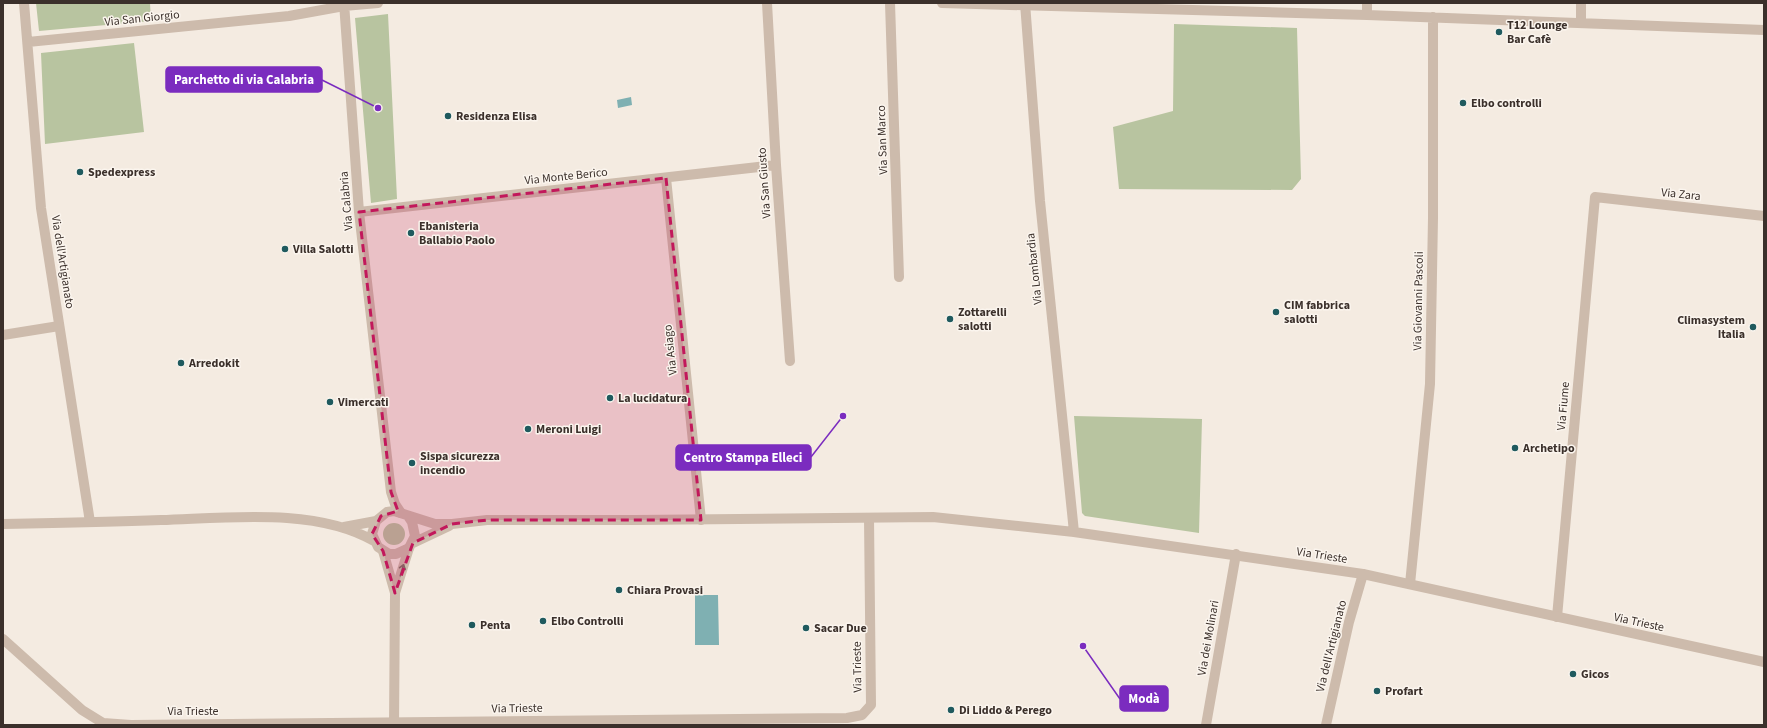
<svg xmlns="http://www.w3.org/2000/svg" width="1767" height="728" viewBox="0 0 1767 728" font-family="'Source Sans 3',sans-serif">
<style>
.green{fill:#b8c4a0}
.water{fill:#7fb0b2}
.lines{fill:none;stroke-linecap:round;stroke-linejoin:round}
.minor{stroke:#cdbbac;stroke-width:10}
.tertiary{stroke:#cdbbac;stroke-width:10}
.oneway{stroke:#7d6f65}
.marked{fill:#c2185b;fill-opacity:0.2;stroke:#c2185b;stroke-width:3;stroke-dasharray:8 5;stroke-linejoin:round}
.poi-dot{fill:#1f5a5e;stroke:#fbf5ee;stroke-width:1.5}
.labels{text-anchor:middle;stroke-width:3;stroke-linejoin:round;paint-order:stroke}
.street-label{font-size:12px;fill:#3b302b;stroke:#fbf5ee}
.poi-label{font-size:12px;font-weight:bold;fill:#3b302b;stroke:#fbf5ee;text-anchor:start}
.leader{fill:none;stroke:#7b2cbf;stroke-width:1.5}
.callout-dot{fill:#7b2cbf;stroke:#fbf5ee;stroke-width:1.5}
.callout{fill:#7b2cbf;stroke:#7b2cbf;stroke-width:1.5}
.callout-label{font-size:13px;text-anchor:middle;font-weight:bold;fill:#fff}
</style>
<rect width="100%" height="100%" fill="#f4ebe1"/>
<!-- green -->
<path class="green" d="M 36,3 L 150,3 L 151,21 L 39,31 Z
M 388,14 L 397,199 L 371,203 L 355,18 Z
M 1174,24 L 1297,28 L 1301,179 L 1292,190 L 1119,189 L 1113,127 L 1173,111 Z
M 134,43 L 144,132 L 45,144 L 41,53 Z
M 1074,416 L 1202,419 L 1199,533 L 1085,516 L 1082,513 Z
M383 534a11 11 0 1 1 22 0a11 11 0 1 1-22 0Z"/>
<!-- water -->
<path class="water" d="M 631,97 L 632,105 L 618,108 L 617,100 Z
M 695,595 L 718,595 L 719,645 L 695,645 Z"/>
<g class="lines">
<!-- minor -->
<path class="minor" d="M 24,3 L 41,208 L 90,522
M 344,3 L 359,212 L 391,492 L 395,504 L 401,513
M 767,3 L 776,165 L 790,361
M 890,3 L 899,277
M 942,3 L 1367,15 L 1764,30
M 1367,15 L 1367,3
M 1581,22 L 1581,3
M 28,42 L 289,16 L 344,6 L 378,3
M 666,178 L 701,520
M 359,212 L 776,165
M 3,335 L 59,326
M 383,551 L 395,593
M 1410,584 L 1430,384 L 1433,218 L 1433,17
M 1557,617 L 1595,197 L 1764,216
M 3,639 L 82,710 L 103,723 L 131,725 L 847,718 L 862,715 L 871,705 L 869,518
M 394,725 L 395,593 L 409,548
M 1206,725 L 1236,554
M 1326,725 L 1349,622 L 1363,574"/>
<!-- tertiary -->
<path class="tertiary" d="M 1025,3 L 1040,201 L 1074,532
M 408,516 L 412,522 L 415,536 L 409,548 L 396,554 L 389,554 L 378,547 L 372,534 L 376,521 L 387,512 L 394,511 L 435,524 L 452,524 L 487,520 L 636,520 L 933,517 L 1074,532 L 1363,574 L 1764,662
M 3,524 C 56,523 109,522 161,520 C 226,518 316,507 374,541
M 344,527 L 376,521
M 413,543 L 449,526"/>
</g>
<!-- one-way arrows -->
<defs><path id="oneway-shaft" d="M-6 0H5M1.5-3L5.5 0L1.5 3" fill="none" stroke-width="1.6" stroke-linecap="round" stroke-linejoin="round"/></defs>
<use class="oneway" href="#oneway-shaft" transform="translate(402 570) rotate(-73)"/>
<!-- marked area -->
<path class="marked" d="M 666,178 L 701,520 L 487,520 L 452,524 L 413,543 L 395,593 L 383,551 L 372,534 L 381,516 L 398,511 L 391,492 L 359,212 Z"/>
<!-- markers -->
<g class="poi-dot">
<circle cx="1499" cy="32" r="4"/>
<circle cx="1463" cy="103" r="4"/>
<circle cx="448" cy="116" r="4"/>
<circle cx="80" cy="172" r="4"/>
<circle cx="411" cy="233" r="4"/>
<circle cx="285" cy="249" r="4"/>
<circle cx="1276" cy="312" r="4"/>
<circle cx="950" cy="319" r="4"/>
<circle cx="1753" cy="327" r="4"/>
<circle cx="181" cy="363" r="4"/>
<circle cx="610" cy="398" r="4"/>
<circle cx="330" cy="402" r="4"/>
<circle cx="528" cy="429" r="4"/>
<circle cx="1515" cy="448" r="4"/>
<circle cx="412" cy="463" r="4"/>
<circle cx="619" cy="590" r="4"/>
<circle cx="543" cy="621" r="4"/>
<circle cx="472" cy="625" r="4"/>
<circle cx="806" cy="628" r="4"/>
<circle cx="1573" cy="674" r="4"/>
<circle cx="1377" cy="691" r="4"/>
<circle cx="951" cy="710" r="4"/>
</g>
<g class="labels">
<!-- street labels -->
<g class="street-label">
<text transform="translate(142 18) rotate(-6)" y="4">Via San Giorgio</text>
<text transform="translate(882 140) rotate(-92)" y="4">Via San Marco</text>
<text transform="translate(566 176) rotate(-6)" y="4">Via Monte Berico</text>
<text transform="translate(764 183) rotate(-94)" y="4">Via San Giusto</text>
<text transform="translate(1681 194) rotate(6)" y="4">Via Zara</text>
<text transform="translate(346 201) rotate(-95)" y="4">Via Calabria</text>
<text transform="translate(63 262) rotate(81)" y="4">Via dell'Artigianato</text>
<text transform="translate(1034 269) rotate(-96)" y="4">Via Lombardia</text>
<text transform="translate(1418 301) rotate(-89)" y="4">Via Giovanni Pascoli</text>
<text transform="translate(670 350) rotate(-96)" y="4">Via Asiago</text>
<text transform="translate(1563 406) rotate(-85)" y="4">Via Fiume</text>
<text transform="translate(1322 555) rotate(9)" y="4">Via Trieste</text>
<text transform="translate(1639 622) rotate(12)" y="4">Via Trieste</text>
<text transform="translate(1208 638) rotate(-80)" y="4">Via dei Molinari</text>
<text transform="translate(1331 646) rotate(-76)" y="4">Via dell'Artigianato</text>
<text transform="translate(857 667) rotate(-91)" y="4">Via Trieste</text>
<text transform="translate(517 708) rotate(-1)" y="4">Via Trieste</text>
<text x="193" y="715">Via Trieste</text>
</g>
<!-- poi labels -->
<g class="poi-label">
<text x="1507" y="29">T12 Lounge<tspan x="1507" dy="14">Bar Cafè</tspan></text>
<text x="1471" y="107">Elbo controlli</text>
<text x="456" y="120">Residenza Elisa</text>
<text x="88" y="176">Spedexpress</text>
<text x="419" y="230">Ebanisteria<tspan x="419" dy="14">Ballabio Paolo</tspan></text>
<text x="293" y="253">Villa Salotti</text>
<text x="1284" y="309">CIM fabbrica<tspan x="1284" dy="14">salotti</tspan></text>
<text x="958" y="316">Zottarelli<tspan x="958" dy="14">salotti</tspan></text>
<text x="1745" y="324" text-anchor="end">Climasystem<tspan x="1745" dy="14">Italia</tspan></text>
<text x="189" y="367">Arredokit</text>
<text x="618" y="402">La lucidatura</text>
<text x="338" y="406">Vimercati</text>
<text x="536" y="433">Meroni Luigi</text>
<text x="1523" y="452">Archetipo</text>
<text x="420" y="460">Sispa sicurezza<tspan x="420" dy="14">incendio</tspan></text>
<text x="627" y="594">Chiara Provasi</text>
<text x="551" y="625">Elbo Controlli</text>
<text x="480" y="629">Penta</text>
<text x="814" y="632">Sacar Due</text>
<text x="1581" y="678">Gicos</text>
<text x="1385" y="695">Profart</text>
<text x="959" y="714">Di Liddo &amp; Perego</text>
</g>
</g>
<!-- callouts -->
<path class="leader" d="M378 108L322 80M843 416L811 457M1083 646L1120 699"/>
<g class="callout-dot">
<circle cx="378" cy="108" r="4"/>
<circle cx="843" cy="416" r="4"/>
<circle cx="1083" cy="646" r="4"/>
</g>
<g class="callout">
<rect x="166" y="67" width="156" height="25" rx="4"/>
<rect x="676" y="445" width="135" height="25" rx="4"/>
<rect x="1120" y="686" width="48" height="25" rx="4"/>
</g>
<g class="callout-label">
<text x="244" y="84">Parchetto di via Calabria</text>
<text x="743" y="462">Centro Stampa Elleci</text>
<text x="1144" y="703">Modà</text>
</g>
<!-- border -->
<rect width="1767" height="728" fill="none" stroke="#3b302b" stroke-width="8"/>
</svg>
